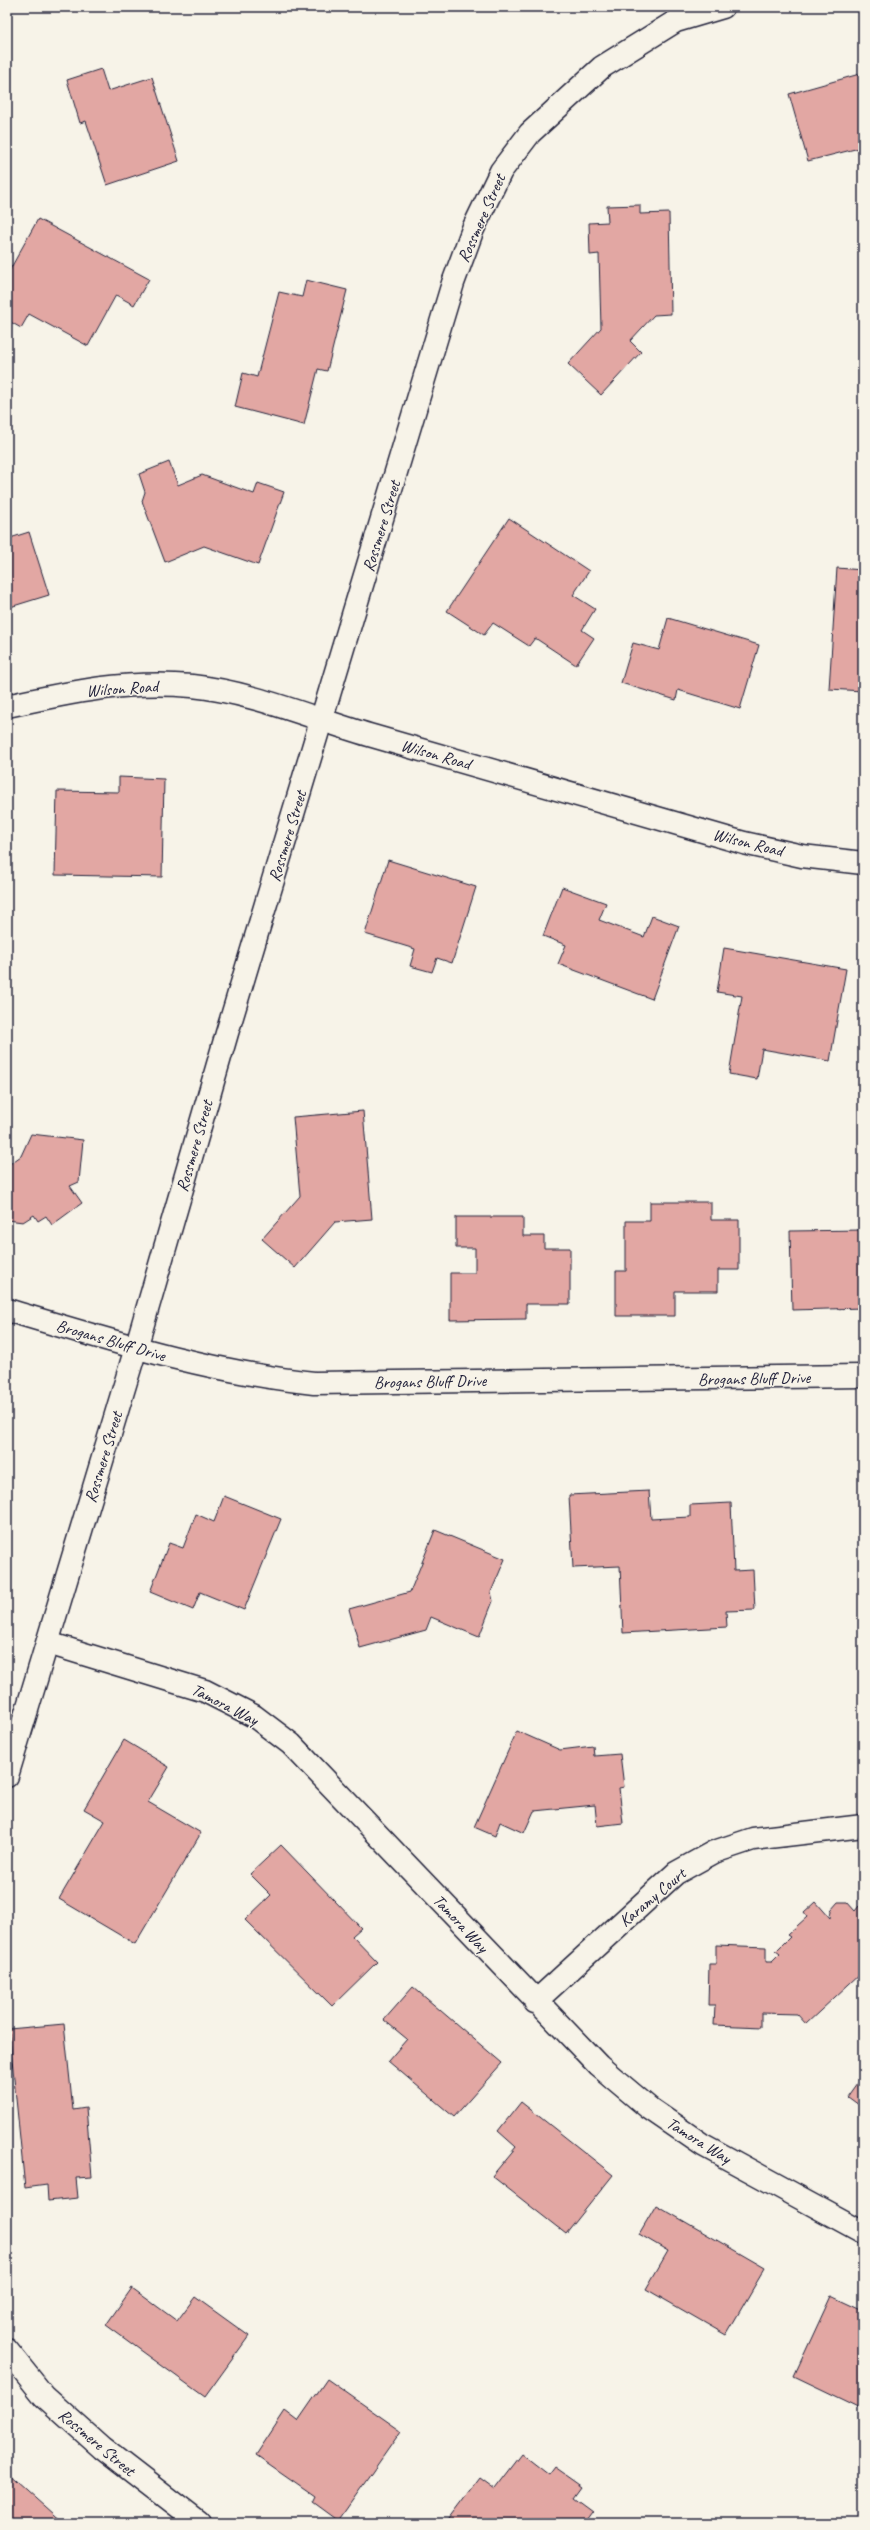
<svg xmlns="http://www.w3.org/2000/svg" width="870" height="2530" viewBox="0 0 870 2530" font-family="Caveat,sans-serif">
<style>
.building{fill:#e2a7a3;stroke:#22223b}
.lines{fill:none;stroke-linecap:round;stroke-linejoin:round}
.street-casing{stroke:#22223b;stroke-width:25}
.street{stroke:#f7f3e8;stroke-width:22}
.labels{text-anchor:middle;stroke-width:3;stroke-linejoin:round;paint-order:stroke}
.street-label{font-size:17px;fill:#22223b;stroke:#f7f3e8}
</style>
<rect width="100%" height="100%" fill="#f7f3e8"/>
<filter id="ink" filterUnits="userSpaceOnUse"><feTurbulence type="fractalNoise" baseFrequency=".025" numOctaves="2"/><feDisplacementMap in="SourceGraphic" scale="8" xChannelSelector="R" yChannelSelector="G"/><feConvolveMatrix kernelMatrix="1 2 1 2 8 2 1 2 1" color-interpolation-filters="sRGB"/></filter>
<g filter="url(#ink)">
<!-- building -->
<path class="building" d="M 101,69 L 108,91 L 152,77 L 179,161 L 107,185 L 86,121 L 80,123 L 67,80 Z
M 863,73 L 863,147 L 808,161 L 789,94 Z
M 640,205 L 640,214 L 669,213 L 671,314 L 654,315 L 630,341 L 641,352 L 601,395 L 568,364 L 601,328 L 599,254 L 590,255 L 589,223 L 608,222 L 607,206 Z
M 38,219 L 149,279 L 134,305 L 116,295 L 88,346 L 29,314 L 21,328 L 7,320 L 7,275 Z
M 306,280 L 347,290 L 327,371 L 318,369 L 304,425 L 235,407 L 243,373 L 257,377 L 279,292 L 302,297 Z
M 169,462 L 178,485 L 202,475 L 254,494 L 258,483 L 284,492 L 258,565 L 204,546 L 165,562 L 142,501 L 145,492 L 139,474 Z
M 509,518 L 589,571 L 573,595 L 595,609 L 582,630 L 594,638 L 576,665 L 535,638 L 529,646 L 493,623 L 484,635 L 447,611 Z
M 29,532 L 49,595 L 7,608 L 7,539 Z
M 837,568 L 863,570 L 863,691 L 829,689 Z
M 668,618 L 759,645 L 740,709 L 678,690 L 676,700 L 621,683 L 633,643 L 659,650 Z
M 119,777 L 164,779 L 162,877 L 55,875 L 57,791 L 119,792 Z
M 388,860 L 476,887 L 452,963 L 437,958 L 432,972 L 410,966 L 415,949 L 365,934 Z
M 562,887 L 606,903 L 599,920 L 644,937 L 652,916 L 679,926 L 652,999 L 558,964 L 566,945 L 543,936 Z
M 724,948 L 846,969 L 830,1061 L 762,1049 L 757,1079 L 729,1074 L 742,996 L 717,992 Z
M 363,1111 L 372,1219 L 335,1222 L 295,1268 L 262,1239 L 300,1196 L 293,1117 Z
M 31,1134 L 83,1140 L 79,1182 L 70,1186 L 82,1203 L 52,1225 L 46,1216 L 38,1221 L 34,1215 L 23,1222 L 7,1220 L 7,1166 L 21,1156 Z
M 650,1202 L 711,1202 L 711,1220 L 739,1220 L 739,1270 L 718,1270 L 718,1291 L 675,1291 L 675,1316 L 616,1316 L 616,1271 L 626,1271 L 626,1221 L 650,1221 Z
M 456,1217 L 523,1217 L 523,1236 L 544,1236 L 544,1248 L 570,1248 L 570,1304 L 526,1304 L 526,1319 L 450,1320 L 450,1273 L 475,1273 L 475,1248 L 456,1248 Z
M 863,1230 L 863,1308 L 792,1310 L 790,1231 Z
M 649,1491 L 651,1519 L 690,1517 L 690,1505 L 731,1503 L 734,1571 L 753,1570 L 755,1610 L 726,1611 L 727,1627 L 623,1633 L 620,1566 L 573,1568 L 569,1495 Z
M 224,1496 L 281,1519 L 244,1610 L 200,1592 L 193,1610 L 150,1592 L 169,1543 L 183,1548 L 196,1514 L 214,1522 Z
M 435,1530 L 505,1559 L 491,1592 L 493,1601 L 479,1637 L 431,1617 L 426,1630 L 360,1648 L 349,1609 L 410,1592 Z
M 517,1731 L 560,1750 L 593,1746 L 594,1756 L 620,1754 L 624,1787 L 619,1788 L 623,1823 L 597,1826 L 595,1805 L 534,1811 L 524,1833 L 500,1822 L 495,1836 L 474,1827 Z
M 124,1740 L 169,1767 L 148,1802 L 201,1833 L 135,1944 L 59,1899 L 105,1821 L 84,1809 Z
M 281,1845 L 361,1928 L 352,1936 L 377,1962 L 332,2006 L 245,1920 L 271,1895 L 250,1874 Z
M 816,1902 L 830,1918 L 831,1910 L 838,1902 L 847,1902 L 855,1911 L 859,1906 L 863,1910 L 863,1971 L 806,2024 L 797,2014 L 761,2013 L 761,2027 L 714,2025 L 715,2006 L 708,2006 L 709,1964 L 716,1964 L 716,1945 L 766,1947 L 766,1962 L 772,1962 L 780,1954 L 776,1951 L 790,1937 L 787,1935 L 807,1917 L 804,1913 Z
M 413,1987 L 502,2063 L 454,2117 L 388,2061 L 407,2039 L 384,2020 Z
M 64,2024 L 73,2110 L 86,2108 L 92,2177 L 76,2178 L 78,2198 L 48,2201 L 47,2185 L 25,2188 L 9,2029 Z
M 863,2076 L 863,2108 L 848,2097 Z
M 521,2102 L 613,2175 L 566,2234 L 492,2176 L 516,2147 L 498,2131 Z
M 656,2205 L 765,2268 L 726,2335 L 646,2289 L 668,2251 L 639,2234 Z
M 132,2288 L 177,2321 L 195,2297 L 249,2336 L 205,2397 L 106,2325 Z
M 831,2296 L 863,2311 L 863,2409 L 794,2376 Z
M 327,2379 L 401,2431 L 338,2521 L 312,2502 L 315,2496 L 256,2455 L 285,2411 L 298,2421 Z
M 522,2454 L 549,2475 L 555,2467 L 582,2486 L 574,2497 L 593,2511 L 584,2523 L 446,2523 L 480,2478 L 495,2489 Z
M 7,2472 L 64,2523 L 7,2523 Z"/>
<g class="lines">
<defs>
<path id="street" d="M 7,706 C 71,692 126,680 192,686 C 252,692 311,718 369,735 C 494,771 619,807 744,843 L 802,856 L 863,863
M 7,1310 C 108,1340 208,1372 314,1383 L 863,1376
M 48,1643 L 205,1691 L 254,1716 L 291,1744 L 599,2066 L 649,2108 L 703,2145 L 863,2232
M 7,1776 L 136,1348 L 227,1033 L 453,283 L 473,229 L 501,171 L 530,133 L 602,67 L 676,21 L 723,7
M 535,2002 L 676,1873 L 714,1852 L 753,1839 L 863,1826
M 7,2350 L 44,2396 L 102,2448 L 199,2523"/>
</defs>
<!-- street casing -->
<use href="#street" class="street-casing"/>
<!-- street -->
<use href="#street" class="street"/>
</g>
</g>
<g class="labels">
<!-- street labels -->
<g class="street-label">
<text transform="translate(481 218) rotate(-66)" y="6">Rossmere Street</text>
<text transform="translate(381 526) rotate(-73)" y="6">Rossmere Street</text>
<text transform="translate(122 688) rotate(-4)" y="6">Wilson Road</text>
<text transform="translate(436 754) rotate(16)" y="6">Wilson Road</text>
<text transform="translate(287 836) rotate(-73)" y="6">Rossmere Street</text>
<text transform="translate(748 842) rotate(14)" y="6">Wilson Road</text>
<text transform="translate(194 1146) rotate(-74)" y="6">Rossmere Street</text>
<text transform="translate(111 1340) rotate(16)" y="6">Brogans Bluff Drive</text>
<text transform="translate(754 1378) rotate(-1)" y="6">Brogans Bluff Drive</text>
<text transform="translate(430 1381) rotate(-1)" y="6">Brogans Bluff Drive</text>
<text transform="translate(103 1457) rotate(-73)" y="6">Rossmere Street</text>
<text transform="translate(225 1704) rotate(27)" y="6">Tamora Way</text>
<text transform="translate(652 1897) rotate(-40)" y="6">Karamy Court</text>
<text transform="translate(461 1923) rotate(47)" y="6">Tamora Way</text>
<text transform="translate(699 2140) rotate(32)" y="6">Tamora Way</text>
<text transform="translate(97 2442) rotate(40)" y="6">Rossmere Street</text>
</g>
</g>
<!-- margin -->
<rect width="870" height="2530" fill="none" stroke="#f7f3e8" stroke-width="24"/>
<rect x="12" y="12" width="846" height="2506" fill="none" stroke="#22223b" stroke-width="1.5" filter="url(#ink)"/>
</svg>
